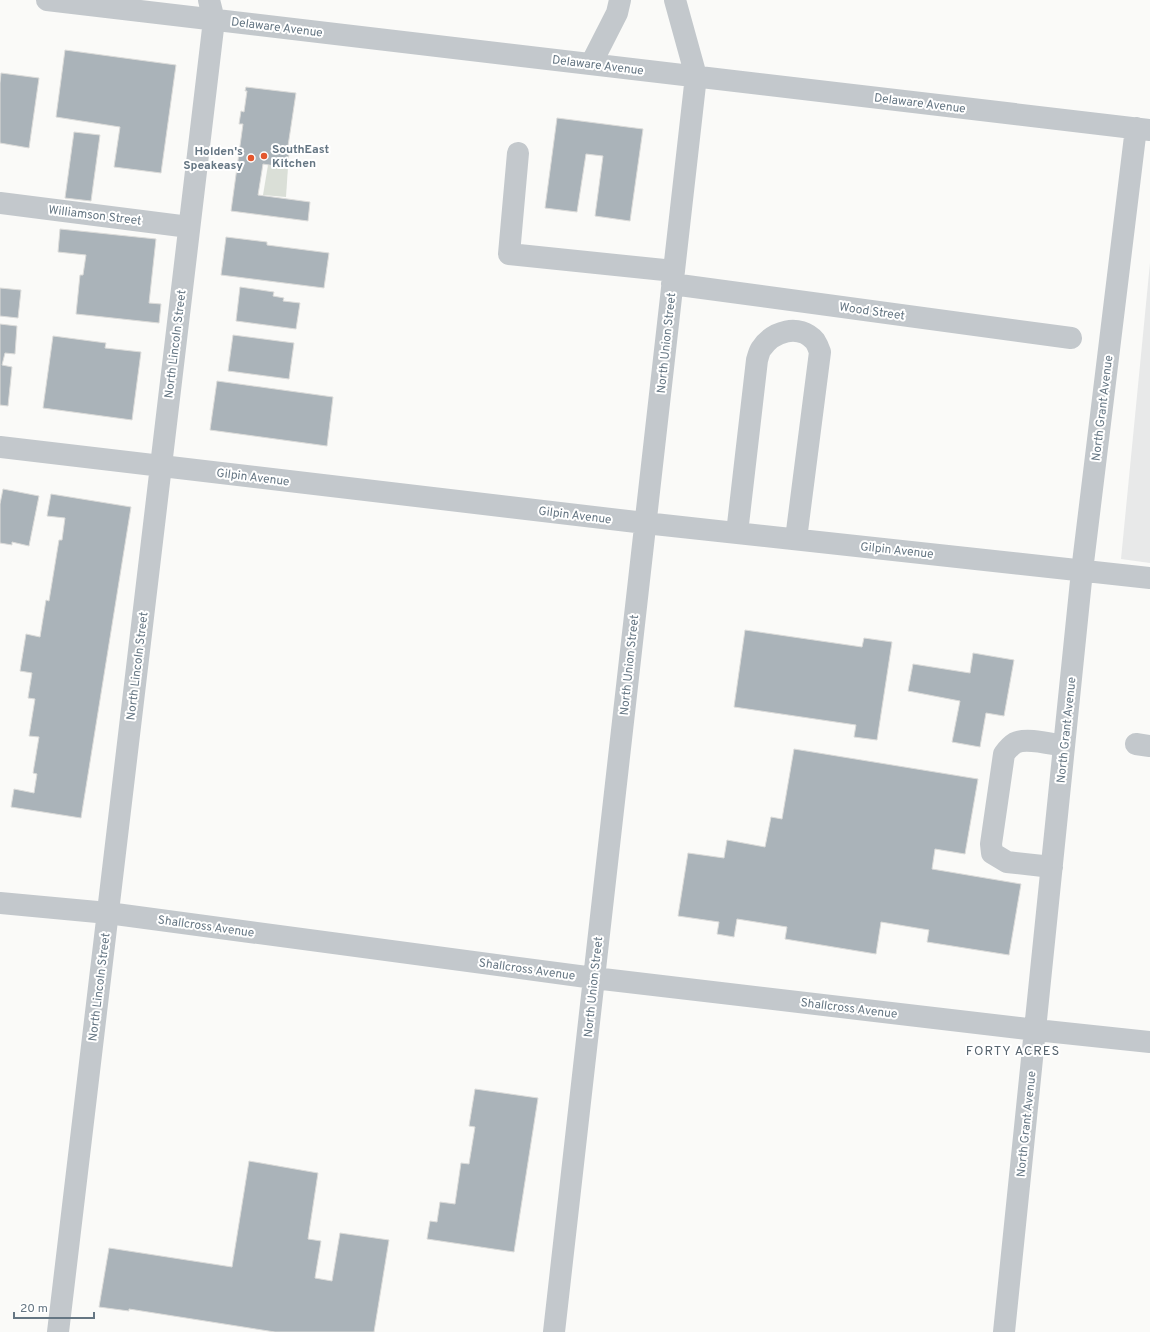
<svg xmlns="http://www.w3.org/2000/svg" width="1150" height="1332" viewBox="0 0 1150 1332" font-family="Overpass,sans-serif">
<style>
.built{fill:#e8e9e9}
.green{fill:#dadfd7}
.building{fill:#aab3b9;stroke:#dcdcda}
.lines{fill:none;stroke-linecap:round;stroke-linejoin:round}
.minor{stroke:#c3c8cc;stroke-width:22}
.poi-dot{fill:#e4572e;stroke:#fff;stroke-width:1.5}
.labels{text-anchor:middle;stroke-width:4;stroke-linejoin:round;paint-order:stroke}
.street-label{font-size:12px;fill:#657683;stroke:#fff}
.poi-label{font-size:12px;font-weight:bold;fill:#657683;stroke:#fff;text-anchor:start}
.neighbourhood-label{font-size:13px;letter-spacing:1px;fill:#57646e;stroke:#fff}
</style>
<rect width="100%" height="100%" fill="#fafaf8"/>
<!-- built -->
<path class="built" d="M 1150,263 L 1150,563 L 1121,559 Z"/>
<!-- green -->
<path class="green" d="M 268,165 L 288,167 L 286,197 L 263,195 Z"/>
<!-- building -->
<path class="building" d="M 65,50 L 176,65 L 161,173 L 114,167 L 120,127 L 56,117 Z
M 1,73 L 39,78 L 29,148 L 0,143 L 0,83 Z
M 246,87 L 296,93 L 288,146 L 290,147 L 287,168 L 263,164 L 258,195 L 310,202 L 308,221 L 231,211 L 243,124 L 239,124 L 241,111 L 244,112 L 247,91 L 245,91 Z
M 557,118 L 643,129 L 630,221 L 595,216 L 603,156 L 586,154 L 577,212 L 545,208 Z
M 74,132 L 100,135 L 91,201 L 65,198 Z
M 60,229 L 156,239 L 149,303 L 161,304 L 159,323 L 76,314 L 80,275 L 83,275 L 86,255 L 58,252 Z
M 226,237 L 267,242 L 267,245 L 329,253 L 324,288 L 221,275 Z
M 240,287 L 274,292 L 273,296 L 284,298 L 283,301 L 300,303 L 296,329 L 236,321 Z
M 0,288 L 21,290 L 18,318 L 0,316 Z
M 0,324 L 17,326 L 15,354 L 5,353 L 2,365 L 12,367 L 8,406 L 0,405 Z
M 233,335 L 294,343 L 289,379 L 228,371 Z
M 53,336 L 106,343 L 105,348 L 141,352 L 132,420 L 43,408 Z
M 217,381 L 333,397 L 327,446 L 210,430 Z
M 3,489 L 39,496 L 29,546 L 12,542 L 12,545 L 0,543 L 0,504 Z
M 51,494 L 131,507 L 81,818 L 11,807 L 14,789 L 34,793 L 37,774 L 33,773 L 39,737 L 29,736 L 35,699 L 28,698 L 32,673 L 20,671 L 26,634 L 40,637 L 46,600 L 49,601 L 59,540 L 62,540 L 65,518 L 47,516 Z
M 745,630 L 862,647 L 864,638 L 892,642 L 877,740 L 854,737 L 856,725 L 734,707 Z
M 973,653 L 1014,660 L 1004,716 L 986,713 L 980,747 L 952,742 L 960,701 L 908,691 L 913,664 L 970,673 Z
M 794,749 L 978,779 L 965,854 L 935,849 L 932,869 L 1021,884 L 1009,955 L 927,942 L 929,930 L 881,922 L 876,954 L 785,939 L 787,927 L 737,919 L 734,937 L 717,934 L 719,922 L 678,916 L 688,853 L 724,858 L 727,840 L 765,847 L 771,817 L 782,819 Z
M 475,1089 L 538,1098 L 514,1252 L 427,1239 L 430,1221 L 437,1222 L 440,1202 L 455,1204 L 461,1163 L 469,1164 L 475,1127 L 469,1126 Z
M 249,1161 L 318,1173 L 308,1239 L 321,1241 L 315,1278 L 332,1281 L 340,1233 L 389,1240 L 374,1332 L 275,1332 L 129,1309 L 129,1311 L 99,1307 L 109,1248 L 232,1267 Z"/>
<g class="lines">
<!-- minor -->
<path class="minor" d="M 47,0 L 1150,130
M 591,64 L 617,13 L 620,0
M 518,153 L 509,254 L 674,271
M 0,203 L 189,227
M 672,284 L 1071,338
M 0,447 L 645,523 L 1150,578
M 737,533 L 757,360 C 758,357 759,352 761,349 C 773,331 799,323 815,341 C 817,344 819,349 820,352 L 796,539
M 1136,744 L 1150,746
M 1052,867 L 1007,862 L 992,853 L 991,844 L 1004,754 C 1007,750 1010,746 1015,743 C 1026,737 1051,744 1064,746
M 0,903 L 108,913 L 594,978 L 1036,1030 L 1150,1042
M 58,1332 L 214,20 L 209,0
M 554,1332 L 696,76 L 675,0
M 1004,1332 L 1082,571 L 1136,128"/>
</g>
<!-- markers -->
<g class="poi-dot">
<circle cx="264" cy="156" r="4"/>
<circle cx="251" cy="158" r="4"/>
</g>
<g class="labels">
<!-- street labels -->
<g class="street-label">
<text transform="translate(277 27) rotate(7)" y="4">Delaware Avenue</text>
<text transform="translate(598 65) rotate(7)" y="4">Delaware Avenue</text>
<text transform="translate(920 103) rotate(7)" y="4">Delaware Avenue</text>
<text transform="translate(95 215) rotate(7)" y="4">Williamson Street</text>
<text transform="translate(872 311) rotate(8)" y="4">Wood Street</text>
<text transform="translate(666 343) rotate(-84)" y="4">North Union Street</text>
<text transform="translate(175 344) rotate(-83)" y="4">North Lincoln Street</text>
<text transform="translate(1102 408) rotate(-83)" y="4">North Grant Avenue</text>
<text transform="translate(253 477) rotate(7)" y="4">Gilpin Avenue</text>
<text transform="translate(575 515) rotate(7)" y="4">Gilpin Avenue</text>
<text transform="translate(897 550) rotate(6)" y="4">Gilpin Avenue</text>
<text transform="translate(629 665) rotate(-84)" y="4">North Union Street</text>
<text transform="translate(137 666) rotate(-83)" y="4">North Lincoln Street</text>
<text transform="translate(1066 730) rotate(-84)" y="4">North Grant Avenue</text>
<text transform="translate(206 926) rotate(8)" y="4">Shallcross Avenue</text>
<text transform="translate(527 969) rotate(8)" y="4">Shallcross Avenue</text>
<text transform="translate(99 987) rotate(-83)" y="4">North Lincoln Street</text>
<text transform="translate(593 987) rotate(-84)" y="4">North Union Street</text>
<text transform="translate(849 1008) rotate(7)" y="4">Shallcross Avenue</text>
<text transform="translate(1026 1124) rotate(-84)" y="4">North Grant Avenue</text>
</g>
<!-- poi labels -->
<g class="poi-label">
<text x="272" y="153">SouthEast<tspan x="272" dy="14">Kitchen</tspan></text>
<text x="243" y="155" text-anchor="end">Holden's<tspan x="243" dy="14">Speakeasy</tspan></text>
</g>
<!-- neighbourhood labels -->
<g class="neighbourhood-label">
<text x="1013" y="1055">FORTY ACRES</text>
</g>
</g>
<!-- scale -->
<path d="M14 1312v6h80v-6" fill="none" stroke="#657683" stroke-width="2"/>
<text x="20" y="1312" font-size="12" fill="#657683" stroke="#ffffff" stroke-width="3" paint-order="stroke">20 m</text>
</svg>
